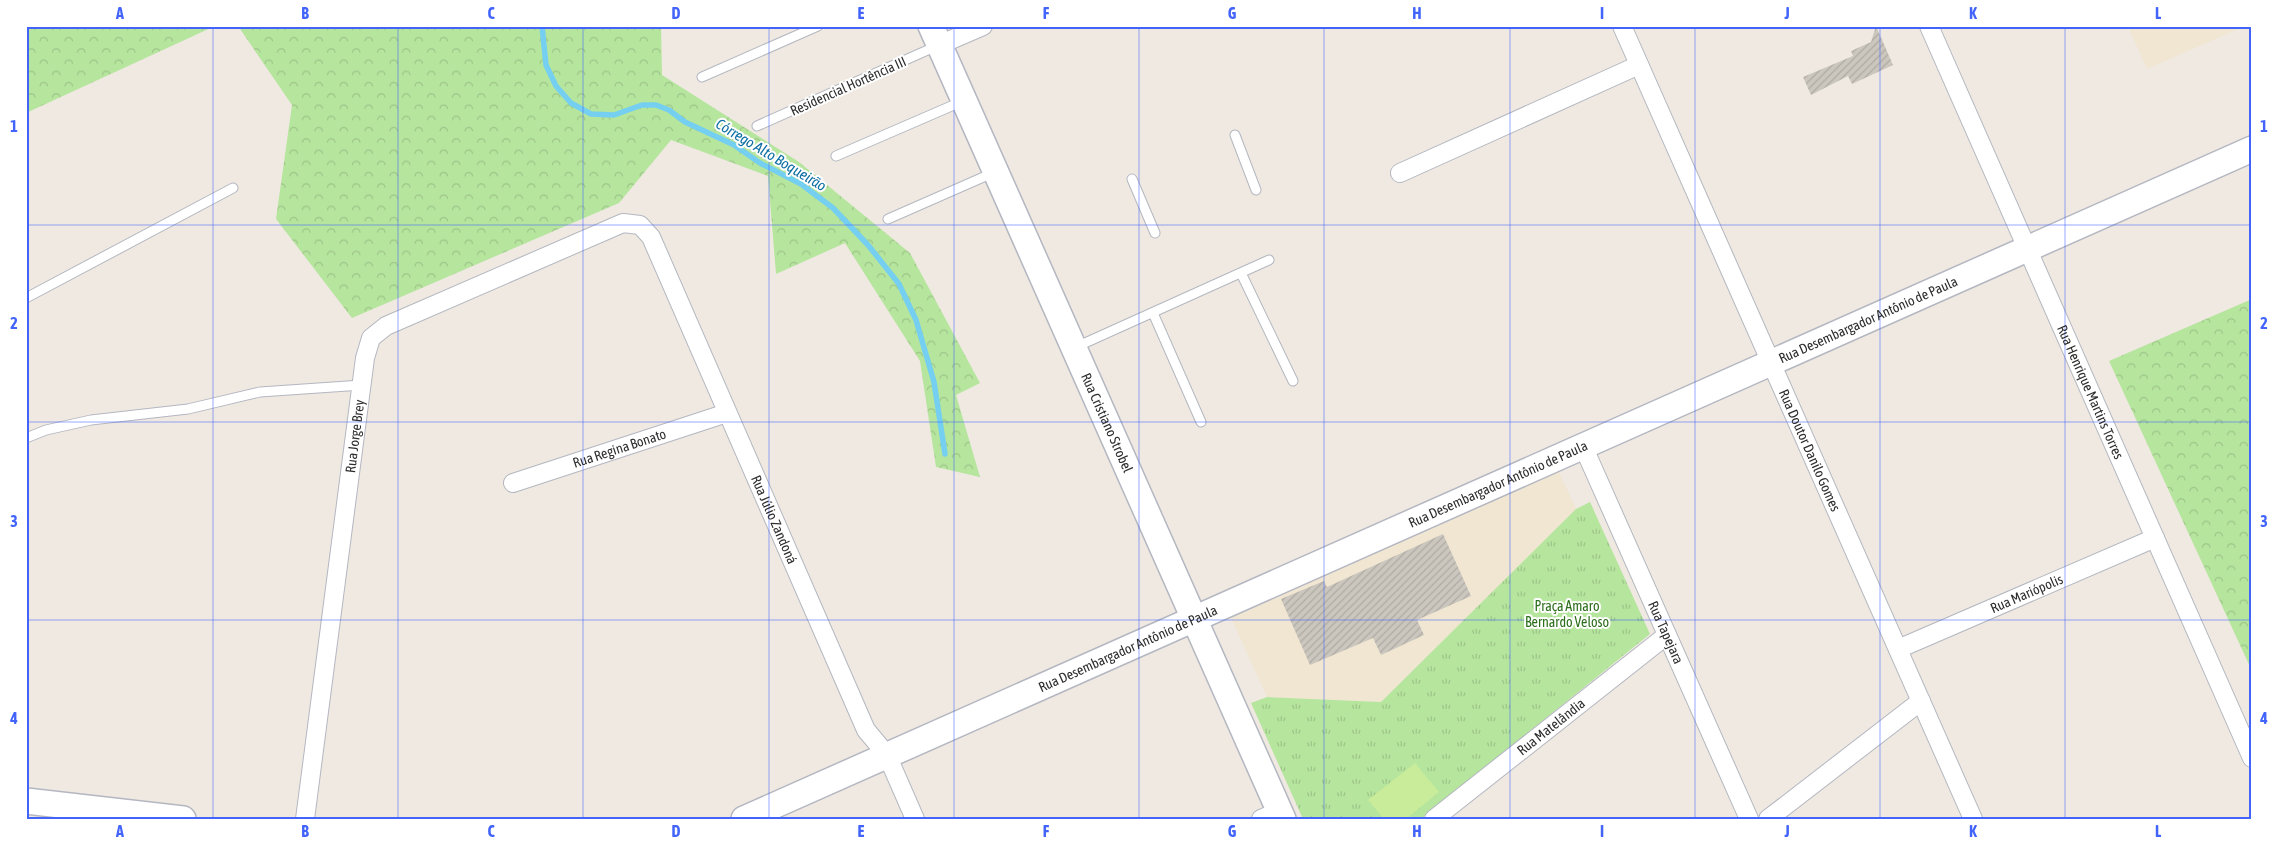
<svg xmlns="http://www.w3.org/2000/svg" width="2278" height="845" viewBox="0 0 2278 845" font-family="'Asap Condensed',sans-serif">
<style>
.education{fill:#f0e6d1}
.forest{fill:url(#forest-crowns)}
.park{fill:url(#park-tufts)}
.pitch{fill:#c9ec9a}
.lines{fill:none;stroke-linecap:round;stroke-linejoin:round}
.stream{stroke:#75cff0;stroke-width:5.5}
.building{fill:url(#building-hatch)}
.service-casing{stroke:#b4b7c1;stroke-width:11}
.minor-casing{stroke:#b4b7c1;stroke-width:20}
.secondary-casing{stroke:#b4b7c1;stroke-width:28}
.service{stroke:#fff;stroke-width:9}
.minor{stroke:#fff;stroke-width:18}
.secondary{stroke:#fff;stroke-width:25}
.grid{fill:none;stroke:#4264fb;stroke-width:1;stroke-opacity:0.55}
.labels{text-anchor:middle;stroke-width:4;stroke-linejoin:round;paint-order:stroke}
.street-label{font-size:14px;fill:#2e2e2e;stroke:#fff}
.park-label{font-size:14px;fill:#2c6e1b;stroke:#fff}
.water-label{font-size:15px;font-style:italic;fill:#0d6fa3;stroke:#fff}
.neatline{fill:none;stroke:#4264fb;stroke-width:2}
.grid-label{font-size:16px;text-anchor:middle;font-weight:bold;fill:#4264fb}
</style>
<defs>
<pattern id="forest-crowns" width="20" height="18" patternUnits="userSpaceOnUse" patternTransform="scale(1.25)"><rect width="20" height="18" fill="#b6e59e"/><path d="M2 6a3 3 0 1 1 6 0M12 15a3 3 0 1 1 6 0" fill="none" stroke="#9dc588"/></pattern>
<pattern id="park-tufts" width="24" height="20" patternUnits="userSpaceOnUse" patternTransform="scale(1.25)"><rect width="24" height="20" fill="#b6e59e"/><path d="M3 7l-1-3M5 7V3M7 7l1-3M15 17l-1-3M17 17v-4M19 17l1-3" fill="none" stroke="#9dc588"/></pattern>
<pattern id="building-hatch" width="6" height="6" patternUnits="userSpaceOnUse" patternTransform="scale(1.25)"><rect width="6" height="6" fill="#cbc7bf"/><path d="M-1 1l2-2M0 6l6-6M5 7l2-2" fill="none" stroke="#afaba4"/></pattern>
</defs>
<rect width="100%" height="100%" fill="#efe9e1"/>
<!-- education -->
<path class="education" d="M 2128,26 L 2245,26 L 2147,69 Z
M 1558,470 L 1576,509 L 1381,702 L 1267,697 L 1231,618 Z"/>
<!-- forest -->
<path class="forest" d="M 26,26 L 215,26 L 26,113 Z
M 238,26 L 661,26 L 662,75 L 799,162 L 910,253 L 980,383 L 956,395 L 980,477 L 936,467 L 920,361 L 845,243 L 776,274 L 768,176 L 671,140 L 619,203 L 352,318 L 276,219 L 292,105 Z
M 2252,299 L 2252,671 L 2109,361 Z"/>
<!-- park -->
<path class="park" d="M 1590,502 L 1650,634 L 1421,819 L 1303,819 L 1251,703 L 1267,697 L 1381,702 L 1576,509 Z"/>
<!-- pitch -->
<path class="pitch" d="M 1415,763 L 1439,792 L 1406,819 L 1384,819 L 1368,800 Z"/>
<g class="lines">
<!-- stream -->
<path class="stream" d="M 542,26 L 546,65 L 556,86 L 571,103 L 591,114 L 614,115 L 642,105 L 656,105 L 669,110 L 685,122 L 734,145 L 760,163 L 801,184 L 833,208 L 868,245 L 899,284 L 916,320 L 934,382 L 945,454"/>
</g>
<!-- building -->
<path class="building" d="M 1876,26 L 1893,65 L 1852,84 L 1848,76 L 1811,95 L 1803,77 L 1853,56 L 1851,51 L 1871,42 Z
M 1443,534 L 1471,596 L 1417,620 L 1424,635 L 1381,655 L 1373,638 L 1310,665 L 1281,599 L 1324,581 L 1327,587 Z"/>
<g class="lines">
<defs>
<path id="service" d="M 702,77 L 818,26
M 757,126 L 939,45
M 1235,135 L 1256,190
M 836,156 L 963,101
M 1132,179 L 1155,233
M 888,219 L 995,172
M 1241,273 L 1293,381
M 26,298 L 233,188
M 1153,313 L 1201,422
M 1076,347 L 1269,260
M 26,438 L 46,430 L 91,420 L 188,409 L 260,392 L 362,385"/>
<g id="minor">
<path id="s1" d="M 1622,26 L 1973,819"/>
<path id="s2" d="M 1929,26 L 2252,758"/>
<path d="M 939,45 L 983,26"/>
<path d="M 1400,173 L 1639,65"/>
<path id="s3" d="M 1583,446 L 1749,819"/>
<path id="s4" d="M 513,483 L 727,413"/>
<path id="s5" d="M 1898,649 L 2155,538"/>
<path id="s6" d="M 305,819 L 365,358 L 371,338 L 386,326 L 623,223 L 640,225 L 651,237 L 866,730 L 887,755 L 915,819"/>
<path d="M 1261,819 L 1279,811"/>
<path id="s7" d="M 1434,819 L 1667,635"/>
<path d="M 1768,819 L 1921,701"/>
</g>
<g id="secondary">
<path id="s8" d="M 931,26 L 1283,819"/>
<path d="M 26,801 L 183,819"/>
<path id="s9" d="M 744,819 L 2252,149"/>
</g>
</defs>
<!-- service casing -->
<use href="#service" class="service-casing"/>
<!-- minor casing -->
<use href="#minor" class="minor-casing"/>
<!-- secondary casing -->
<use href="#secondary" class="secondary-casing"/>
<!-- service -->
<use href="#service" class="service"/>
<!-- minor -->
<use href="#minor" class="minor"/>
<!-- secondary -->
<use href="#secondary" class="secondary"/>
</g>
<!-- grid -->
<path class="grid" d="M 213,26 L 213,819M 398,26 L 398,819M 583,26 L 583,819M 769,26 L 769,819M 954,26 L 954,819M 1139,26 L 1139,819M 1324,26 L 1324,819M 1510,26 L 1510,819M 1695,26 L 1695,819M 1880,26 L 1880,819M 2065,26 L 2065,819M 26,225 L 2252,225M 26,422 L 2252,422M 26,620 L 2252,620"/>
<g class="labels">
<!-- street labels -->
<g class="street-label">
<text transform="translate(848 86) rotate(-24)" y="5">Residencial Hortência III</text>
<text dy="5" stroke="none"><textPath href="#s9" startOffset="1230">Rua Desembargador Antônio de Paula</textPath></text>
<text dy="5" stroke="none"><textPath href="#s2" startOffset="400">Rua Henrique Martins Torres</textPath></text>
<text dy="5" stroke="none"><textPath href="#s8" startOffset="434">Rua Cristiano Strobel</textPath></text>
<text dy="5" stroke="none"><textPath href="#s6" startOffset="386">Rua Jorge Brey</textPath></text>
<text dy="5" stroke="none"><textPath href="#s4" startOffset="112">Rua Regina Bonato</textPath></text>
<text dy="5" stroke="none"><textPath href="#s1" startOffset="464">Rua Doutor Danilo Gomes</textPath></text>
<text dy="5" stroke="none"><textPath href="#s9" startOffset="825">Rua Desembargador Antônio de Paula</textPath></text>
<text dy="5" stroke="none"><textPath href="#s6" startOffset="1105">Rua Júlio Zandoná</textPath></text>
<text dy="5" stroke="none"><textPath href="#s5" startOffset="140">Rua Mariópolis</textPath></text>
<text dy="5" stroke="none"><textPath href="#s3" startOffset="204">Rua Tapejara</textPath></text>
<text dy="5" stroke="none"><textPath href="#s9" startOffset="420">Rua Desembargador Antônio de Paula</textPath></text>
<text dy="5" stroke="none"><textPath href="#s7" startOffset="149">Rua Matelândia</textPath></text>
</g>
<!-- park labels -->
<g class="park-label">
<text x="1567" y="611">Praça Amaro<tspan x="1567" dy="16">Bernardo Veloso</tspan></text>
</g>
<!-- water labels -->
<g class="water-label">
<text transform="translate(771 155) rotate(31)" y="5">Córrego Alto Boqueirão</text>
</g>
</g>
<!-- border -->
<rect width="2278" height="845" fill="none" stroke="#ffffff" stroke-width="55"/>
<rect x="28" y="28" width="2222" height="790" class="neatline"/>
<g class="grid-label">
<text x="120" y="19">A</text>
<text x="305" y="19">B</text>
<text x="491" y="19">C</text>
<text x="676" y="19">D</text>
<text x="861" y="19">E</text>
<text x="1046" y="19">F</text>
<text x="1232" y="19">G</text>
<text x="1417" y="19">H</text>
<text x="1602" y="19">I</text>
<text x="1787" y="19">J</text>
<text x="1973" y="19">K</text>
<text x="2158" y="19">L</text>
<text x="14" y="132">1</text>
<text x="2264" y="132">1</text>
<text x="14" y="329">2</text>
<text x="2264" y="329">2</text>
<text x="14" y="527">3</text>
<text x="2264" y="527">3</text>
<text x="14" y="724">4</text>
<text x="2264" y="724">4</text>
<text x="120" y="837">A</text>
<text x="305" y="837">B</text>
<text x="491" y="837">C</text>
<text x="676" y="837">D</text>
<text x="861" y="837">E</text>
<text x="1046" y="837">F</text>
<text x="1232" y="837">G</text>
<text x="1417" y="837">H</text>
<text x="1602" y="837">I</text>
<text x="1787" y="837">J</text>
<text x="1973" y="837">K</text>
<text x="2158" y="837">L</text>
</g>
</svg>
